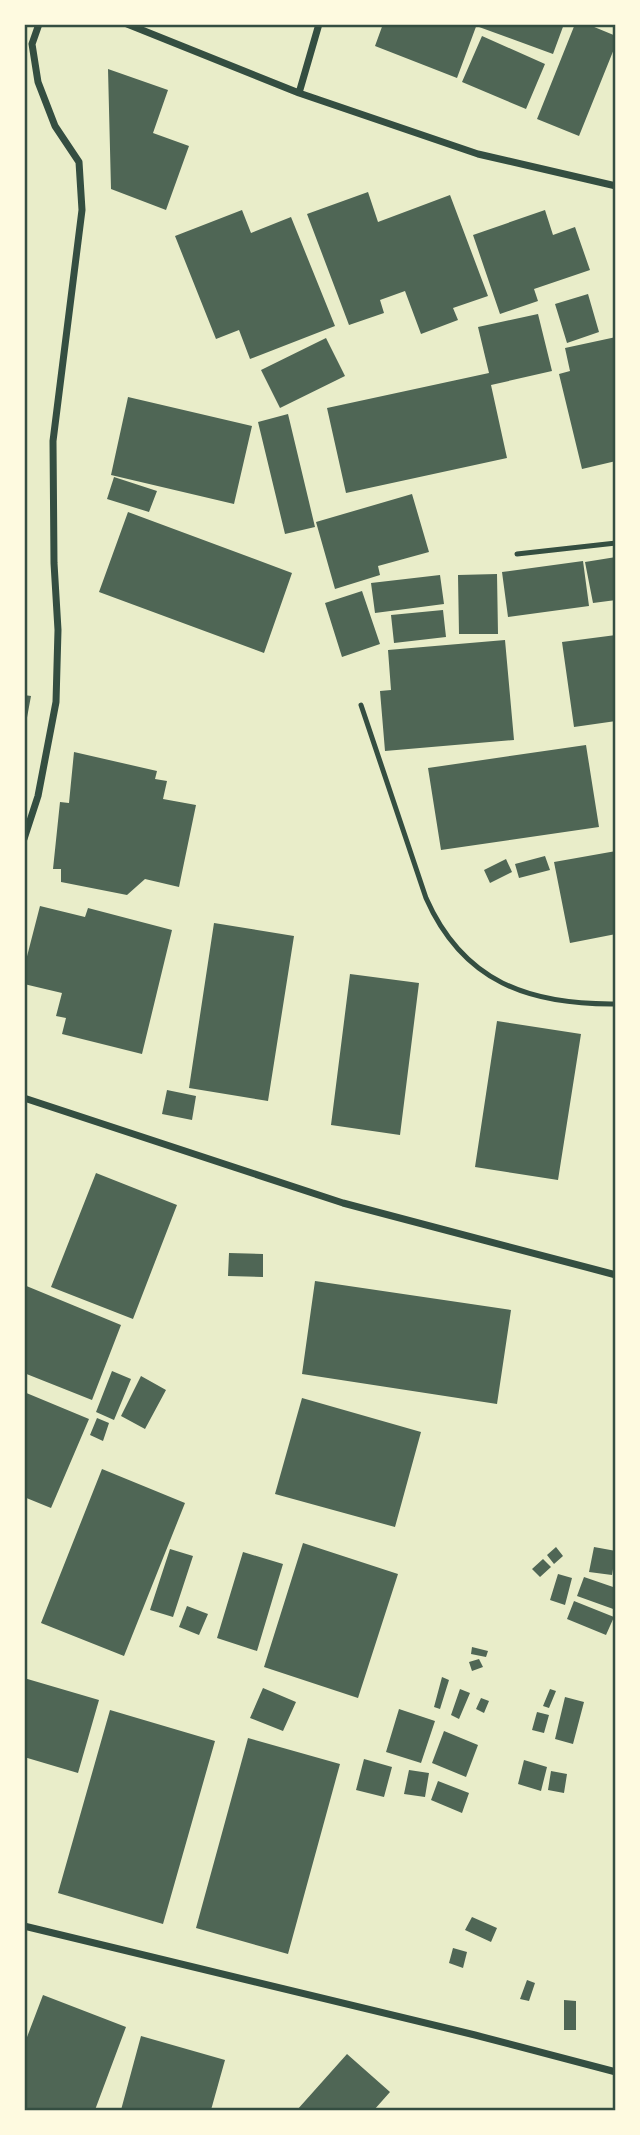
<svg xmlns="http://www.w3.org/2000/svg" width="640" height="2135" viewBox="0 0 640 2135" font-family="'Source Sans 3',sans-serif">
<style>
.building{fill:#4f6655}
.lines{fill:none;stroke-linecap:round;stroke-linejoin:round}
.service{stroke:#344e41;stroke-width:5}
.minor{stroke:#344e41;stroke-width:7}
.neatline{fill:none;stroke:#344e41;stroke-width:2.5}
</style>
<rect width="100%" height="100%" fill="#e9edc9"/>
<!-- building -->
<path class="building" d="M 383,24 L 477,24 L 457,78 L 375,46 Z
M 480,24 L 564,24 L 553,54 L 479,27 Z
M 575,24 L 587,24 L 616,36 L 616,44 L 579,136 L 537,119 Z
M 482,36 L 545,64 L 526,109 L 462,82 Z
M 108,69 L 168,90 L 153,133 L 189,146 L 166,210 L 111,189 Z
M 368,192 L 378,222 L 450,195 L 488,296 L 453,308 L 458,320 L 421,334 L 405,291 L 380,300 L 384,313 L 349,325 L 307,214 Z
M 242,210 L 251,233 L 291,217 L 335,326 L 250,359 L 239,330 L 216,339 L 175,236 Z
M 545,210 L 553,235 L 575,227 L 590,270 L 534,289 L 538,301 L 500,314 L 473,235 Z
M 588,294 L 599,332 L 567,343 L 555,304 Z
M 538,314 L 552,371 L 491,385 L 507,458 L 346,493 L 327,408 L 489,373 L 478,327 Z
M 616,337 L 616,461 L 582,469 L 559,374 L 570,371 L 565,348 Z
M 326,338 L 345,376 L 280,408 L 261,370 Z
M 128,397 L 252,426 L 234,504 L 111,475 Z
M 288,414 L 315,527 L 285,534 L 258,422 Z
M 114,477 L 157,491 L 149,512 L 107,499 Z
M 412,494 L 429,552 L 378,566 L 380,575 L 335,589 L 316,522 Z
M 128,512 L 292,573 L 264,653 L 99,592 Z
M 616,557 L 616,600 L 593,603 L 585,562 Z
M 583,561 L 589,606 L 508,617 L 502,572 Z
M 497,574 L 498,634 L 459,634 L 458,575 Z
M 440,575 L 444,604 L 375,613 L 371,583 Z
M 362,591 L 380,644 L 342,657 L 325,603 Z
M 443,610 L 446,637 L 394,643 L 391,615 Z
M 616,635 L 616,721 L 574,727 L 562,642 Z
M 505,640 L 514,740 L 385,751 L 380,691 L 391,690 L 388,650 Z
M 24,695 L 31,696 L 26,723 L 24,723 Z
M 586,745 L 599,827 L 441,850 L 428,768 Z
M 74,752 L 157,771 L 155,779 L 167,781 L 163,799 L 196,805 L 179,887 L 145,879 L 127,895 L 61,882 L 61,869 L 53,869 L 60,802 L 69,803 Z
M 616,851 L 616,934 L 570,943 L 554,862 Z
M 545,856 L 550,870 L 519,878 L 515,864 Z
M 506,859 L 512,872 L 490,883 L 484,870 Z
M 40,906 L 85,917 L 88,908 L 172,930 L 142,1054 L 62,1034 L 66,1018 L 56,1016 L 62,993 L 24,984 L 24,968 Z
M 214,923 L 294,936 L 268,1101 L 189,1088 Z
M 350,974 L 419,983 L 400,1135 L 331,1125 Z
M 497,1021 L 581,1034 L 558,1180 L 475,1167 Z
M 167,1090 L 196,1096 L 192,1120 L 162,1114 Z
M 96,1173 L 177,1205 L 133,1319 L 51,1287 Z
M 229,1253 L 263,1254 L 263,1277 L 228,1276 Z
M 315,1281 L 511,1310 L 497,1404 L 302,1374 Z
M 24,1285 L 121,1325 L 92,1400 L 24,1373 Z
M 112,1371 L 131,1379 L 114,1420 L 96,1412 Z
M 141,1376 L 166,1390 L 145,1429 L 121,1416 Z
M 24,1392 L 89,1419 L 51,1508 L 24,1497 Z
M 302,1398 L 421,1432 L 395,1527 L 275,1494 Z
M 97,1418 L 109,1423 L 103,1441 L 90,1435 Z
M 102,1469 L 185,1503 L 124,1656 L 41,1623 Z
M 303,1543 L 398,1574 L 358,1698 L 264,1667 Z
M 556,1547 L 563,1556 L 554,1564 L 547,1555 Z
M 594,1547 L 616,1551 L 612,1575 L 589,1572 Z
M 170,1549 L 193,1556 L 173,1617 L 150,1610 Z
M 243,1552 L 283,1564 L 257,1651 L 217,1638 Z
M 543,1559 L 551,1567 L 540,1577 L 532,1569 Z
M 558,1574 L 572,1578 L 565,1605 L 550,1600 Z
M 584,1577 L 616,1588 L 616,1610 L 577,1596 Z
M 574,1601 L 614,1617 L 606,1635 L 567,1619 Z
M 187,1606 L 208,1614 L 199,1635 L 179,1627 Z
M 472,1647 L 488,1651 L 486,1657 L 471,1654 Z
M 479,1659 L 483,1667 L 472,1671 L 469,1662 Z
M 442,1677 L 449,1680 L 440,1709 L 434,1707 Z
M 24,1678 L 99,1700 L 78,1773 L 24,1757 Z
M 263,1688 L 296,1702 L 283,1731 L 250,1718 Z
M 460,1689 L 470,1693 L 459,1719 L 451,1715 Z
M 550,1689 L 556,1691 L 549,1708 L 543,1706 Z
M 565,1697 L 584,1702 L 573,1744 L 555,1739 Z
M 481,1698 L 489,1701 L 484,1713 L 476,1709 Z
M 399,1709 L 435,1721 L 421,1763 L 386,1752 Z
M 110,1710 L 215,1741 L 163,1924 L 58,1893 Z
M 537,1712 L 549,1715 L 544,1733 L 532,1730 Z
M 444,1731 L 478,1745 L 466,1777 L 432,1763 Z
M 248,1738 L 340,1764 L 288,1954 L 196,1928 Z
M 364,1759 L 392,1767 L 384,1797 L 356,1790 Z
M 524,1760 L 547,1767 L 541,1791 L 518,1784 Z
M 409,1770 L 429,1773 L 425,1797 L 404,1794 Z
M 551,1771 L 567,1774 L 564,1793 L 548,1790 Z
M 438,1781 L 469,1793 L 462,1813 L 431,1800 Z
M 472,1917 L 497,1928 L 491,1942 L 465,1930 Z
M 453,1948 L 467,1952 L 463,1968 L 449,1963 Z
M 527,1980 L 535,1983 L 529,2001 L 520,1999 Z
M 43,1995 L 126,2027 L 95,2110 L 24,2110 L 24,2045 Z
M 564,2000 L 576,2001 L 576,2030 L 564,2030 Z
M 141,2036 L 225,2060 L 211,2110 L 121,2110 Z
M 347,2054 L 390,2092 L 374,2110 L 297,2110 Z"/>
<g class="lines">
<!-- service -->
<path class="service" d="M 517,554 L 616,543
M 361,705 L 426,898 C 463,982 529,1005 616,1004"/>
<!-- minor -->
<path class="minor" d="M 127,24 L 299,93 L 478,154 L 616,186
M 299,93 L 319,24
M 24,839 L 38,796 L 56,702 L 58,630 L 54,563 L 53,441 L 82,210 L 79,162 L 55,126 L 38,82 L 32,44 L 39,24
M 24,1098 L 343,1203 L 616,1275
M 24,1926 L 475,2035 L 616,2072"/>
</g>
<!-- border -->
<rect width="640" height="2135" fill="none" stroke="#fefae0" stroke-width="52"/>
<rect x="26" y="26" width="588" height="2083" class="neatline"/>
</svg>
